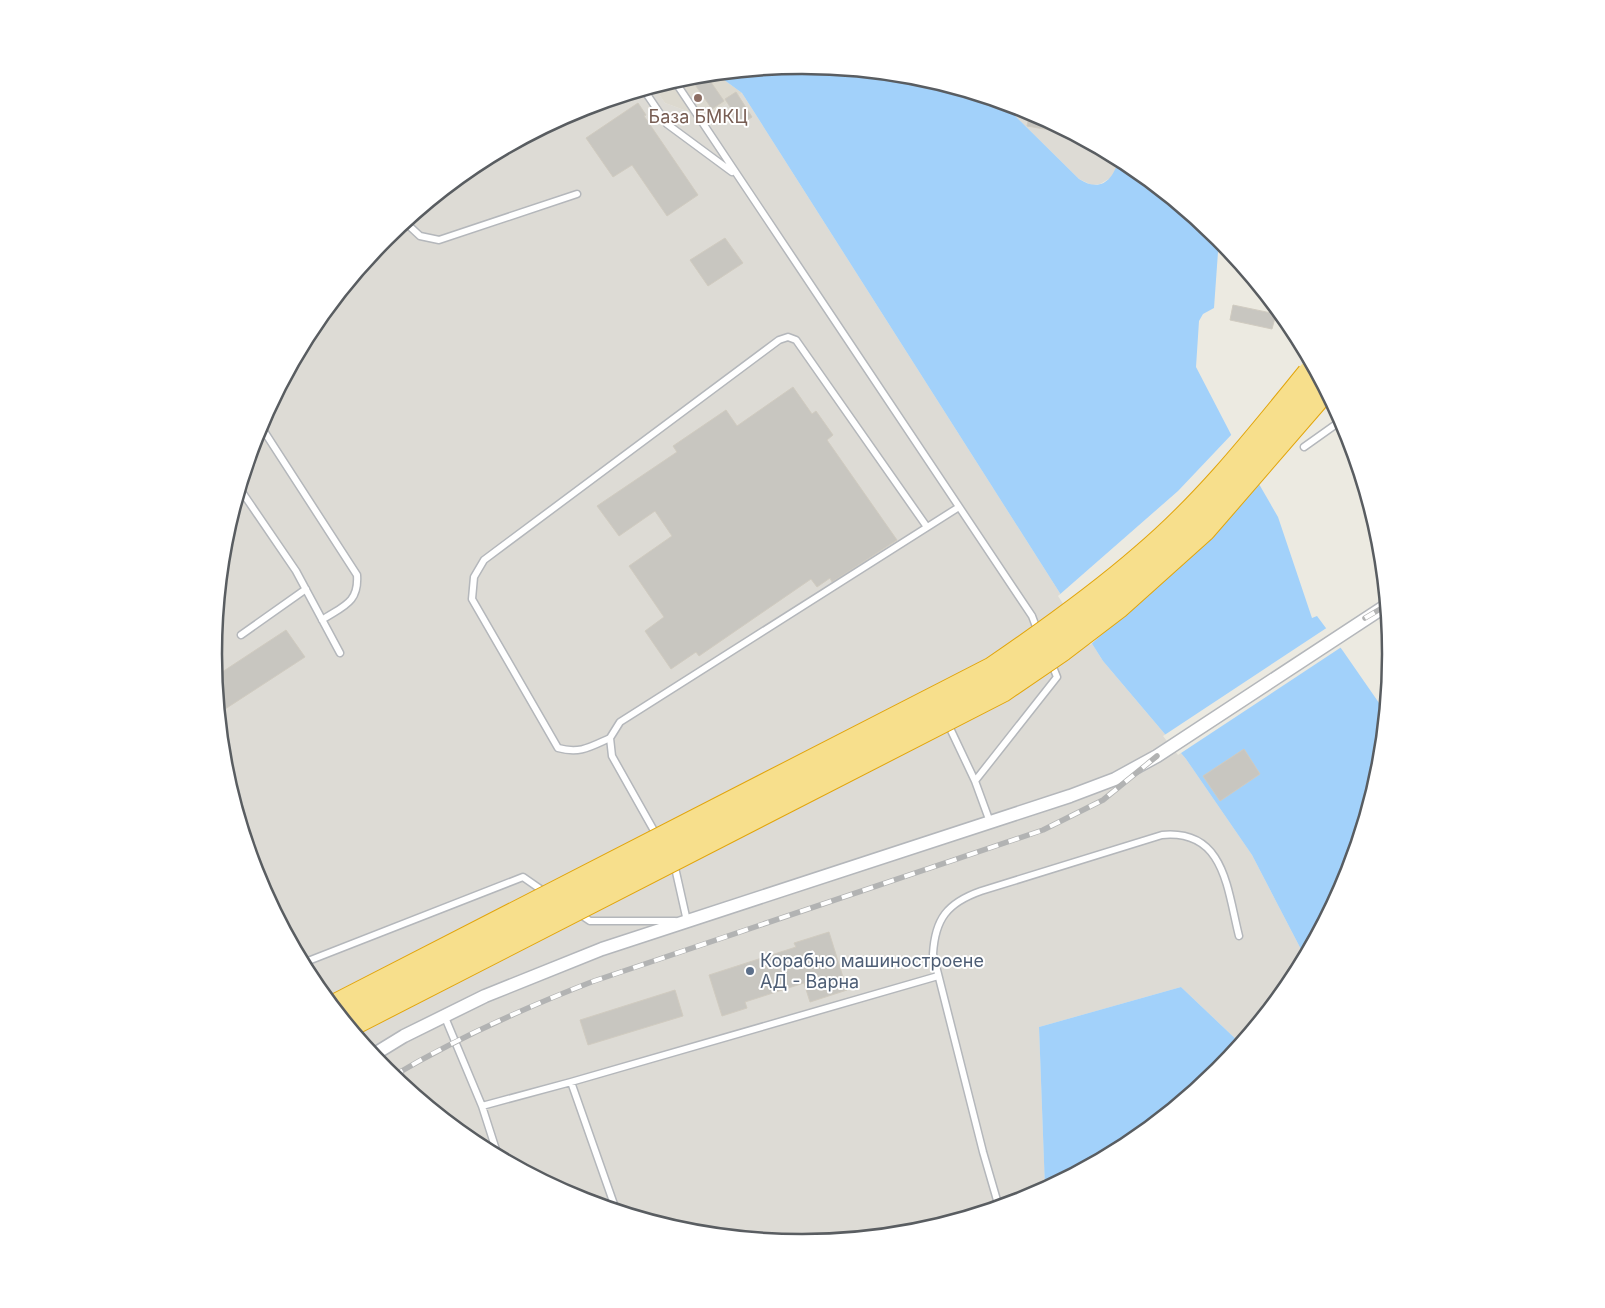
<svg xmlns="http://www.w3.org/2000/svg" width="1605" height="1308" viewBox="0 0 1605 1308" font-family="Inter,sans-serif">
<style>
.industrial{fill:#dddbd5}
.education{fill:#dcd9cf}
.water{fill:#a2d1fa}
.pier{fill:#eceae1}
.building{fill:#c8c6c0;stroke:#d0cbc0}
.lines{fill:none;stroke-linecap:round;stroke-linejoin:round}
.lane-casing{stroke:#b4b7bb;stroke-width:9}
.street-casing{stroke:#b4b7bb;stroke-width:15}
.lane{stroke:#fff;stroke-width:6}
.street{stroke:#fff;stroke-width:12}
.rail-casing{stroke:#b2b3b3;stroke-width:5.5}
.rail{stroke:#fff;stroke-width:4;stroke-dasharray:11;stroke-linecap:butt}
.highway-bridge-casing{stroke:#e2a50b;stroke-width:26;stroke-linecap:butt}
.highway-bridge{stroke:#f7df8c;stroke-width:24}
.education-dot{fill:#8d6e63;stroke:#fff;stroke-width:2}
.service-dot{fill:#5c6f8a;stroke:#fff;stroke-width:2}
.labels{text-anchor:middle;stroke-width:4;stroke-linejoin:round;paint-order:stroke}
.education-label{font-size:18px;fill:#785e54;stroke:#fff}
.service-label{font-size:18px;fill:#4e5e75;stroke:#fff;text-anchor:start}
.rim{fill:none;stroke:#595d61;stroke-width:2.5}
</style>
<rect width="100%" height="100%" fill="#eceae1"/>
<!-- industrial -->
<path class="industrial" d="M 654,87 L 665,103 L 706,118 L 742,93 L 1103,661 L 1186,759 L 1252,855 L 1305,957 L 1292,981 L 1241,1044 L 1181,987 L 1039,1027 L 1045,1189 L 1028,1198 L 917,1232 L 802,1243 L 687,1232 L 577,1198 L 475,1144 L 386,1070 L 313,981 L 258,879 L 225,769 L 214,654 L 225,539 L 258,428 L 313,327 L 386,237 L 476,164 L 577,110 Z
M 1000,101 L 1028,110 L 1119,158 L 1116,170 L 1112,177 L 1100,184 L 1092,185 L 1079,179 Z"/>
<!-- education -->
<path class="education" d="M 716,74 L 742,93 L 706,118 L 665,103 L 654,87 L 688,76 Z"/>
<!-- water -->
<path class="water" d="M 803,65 L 918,76 L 1000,101 L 1079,179 C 1101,193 1113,180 1119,159 L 1130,164 L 1219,238 L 1214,308 L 1203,314 L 1199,321 L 1196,367 L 1237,446 L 1278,517 L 1312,618 L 1317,616 L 1343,651 L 1386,713 L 1380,769 L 1347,880 L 1305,957 L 1252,855 L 1186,759 L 1103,661 L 742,93 L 716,74 Z
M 1181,987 L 1241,1044 L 1219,1071 L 1129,1144 L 1045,1189 L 1039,1027 Z"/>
<!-- pier -->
<path class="pier" d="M 1233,433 L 1260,481 L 1214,536 L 1090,645 L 1058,596 L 1178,491 Z
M 1328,627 L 1343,646 L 1178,755 L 1163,736 Z"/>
<!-- building -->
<path class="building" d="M 706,75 L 724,101 L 712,109 L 689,76 Z
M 736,92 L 752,117 L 741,124 L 725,99 Z
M 638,103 L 646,115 L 644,116 L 698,195 L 667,216 L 632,165 L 613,177 L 586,138 Z
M 1030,111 L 1068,131 L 1067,133 L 1027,126 Z
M 725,238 L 743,263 L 708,286 L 690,260 Z
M 1233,305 L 1276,314 L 1272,329 L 1230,320 Z
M 793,387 L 812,414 L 816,411 L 833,435 L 827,440 L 897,540 L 832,582 L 830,578 L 817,587 L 811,579 L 699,656 L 696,652 L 671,669 L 645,631 L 664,617 L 629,566 L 672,536 L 655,511 L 619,536 L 597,506 L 677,452 L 673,446 L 726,410 L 737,426 Z
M 286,630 L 305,657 L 219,713 L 216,676 Z
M 1244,749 L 1260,774 L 1220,801 L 1203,776 Z
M 829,932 L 847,990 L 810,1002 L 804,983 L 745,1002 L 747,1008 L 722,1016 L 709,975 L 796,947 L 794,943 Z
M 675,990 L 683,1016 L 588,1045 L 580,1020 Z"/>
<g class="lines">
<defs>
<path id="lane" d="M 674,80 L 1032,616 L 1038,632
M 644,90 L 667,124 L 732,172
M 405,222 L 420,236 L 439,240 L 577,194
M 260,425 L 357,575 C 359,603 343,606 322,620
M 1304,447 L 1342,420
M 240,489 L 296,571 L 340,653
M 241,635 L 306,589
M 1386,658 L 1391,655
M 948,724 L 975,781
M 610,738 C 590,747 580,754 558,748 L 472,599 L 474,577 L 484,560 L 779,340 L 788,337 L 796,340 L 927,527
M 990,822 L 975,781 L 1057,677 L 1051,662
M 657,836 L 612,756 L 610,738 L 620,722 L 959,507
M 672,865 L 676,872 L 687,921 L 685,921
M 578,913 L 590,921 L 675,921
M 303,963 L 523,877 L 546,893
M 444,1015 L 482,1106 L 498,1156
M 571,1082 L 616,1210
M 482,1106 L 571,1082 L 938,976
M 999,1207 L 983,1152 L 933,954 C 935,919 947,903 981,891 L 1162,835 C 1225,829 1227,889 1239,936"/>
<path id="street" d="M 373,1055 L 404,1036 L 485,996 L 602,949 L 1070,796 L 1115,779 L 1157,756 L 1387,605"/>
</defs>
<!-- lane casing -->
<use href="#lane" class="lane-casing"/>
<!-- street casing -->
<use href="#street" class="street-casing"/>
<!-- lane -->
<use href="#lane" class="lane"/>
<!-- street -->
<use href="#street" class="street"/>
<defs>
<path id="rail" d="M 1365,618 L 1387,605
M 393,1076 C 457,1038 524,1008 594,981 L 1043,830 L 1103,800 L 1157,756"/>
</defs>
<!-- rail casing -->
<use href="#rail" class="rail-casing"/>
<!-- rail -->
<use href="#rail" class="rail"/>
<defs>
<path id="highway-bridge" d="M 334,1007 L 993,669 C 1044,634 1095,598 1142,557 C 1205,504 1257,438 1309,374
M 349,1025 L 1002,690 L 1062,649 L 1117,607 L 1204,529 L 1320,395"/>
</defs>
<!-- highway-bridge casing -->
<use href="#highway-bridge" class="highway-bridge-casing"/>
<!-- highway-bridge -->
<use href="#highway-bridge" class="highway-bridge"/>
</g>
<!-- markers -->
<circle class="education-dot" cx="698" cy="98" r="5"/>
<circle class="service-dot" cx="750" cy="971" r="5"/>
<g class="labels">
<!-- education labels -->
<g class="education-label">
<text x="698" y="123">База БМКЦ</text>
</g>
<!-- service labels -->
<g class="service-label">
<text x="760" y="967">Корабно машиностроене<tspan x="760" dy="21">АД - Варна</tspan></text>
</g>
</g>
<!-- crop -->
<path d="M0 0H1605V1308H0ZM222 654a580 580 0 1 1 1160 0a580 580 0 1 1-1160 0Z" fill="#fff" fill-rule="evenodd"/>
<path class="rim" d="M222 654a580 580 0 1 1 1160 0a580 580 0 1 1-1160 0Z"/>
</svg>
